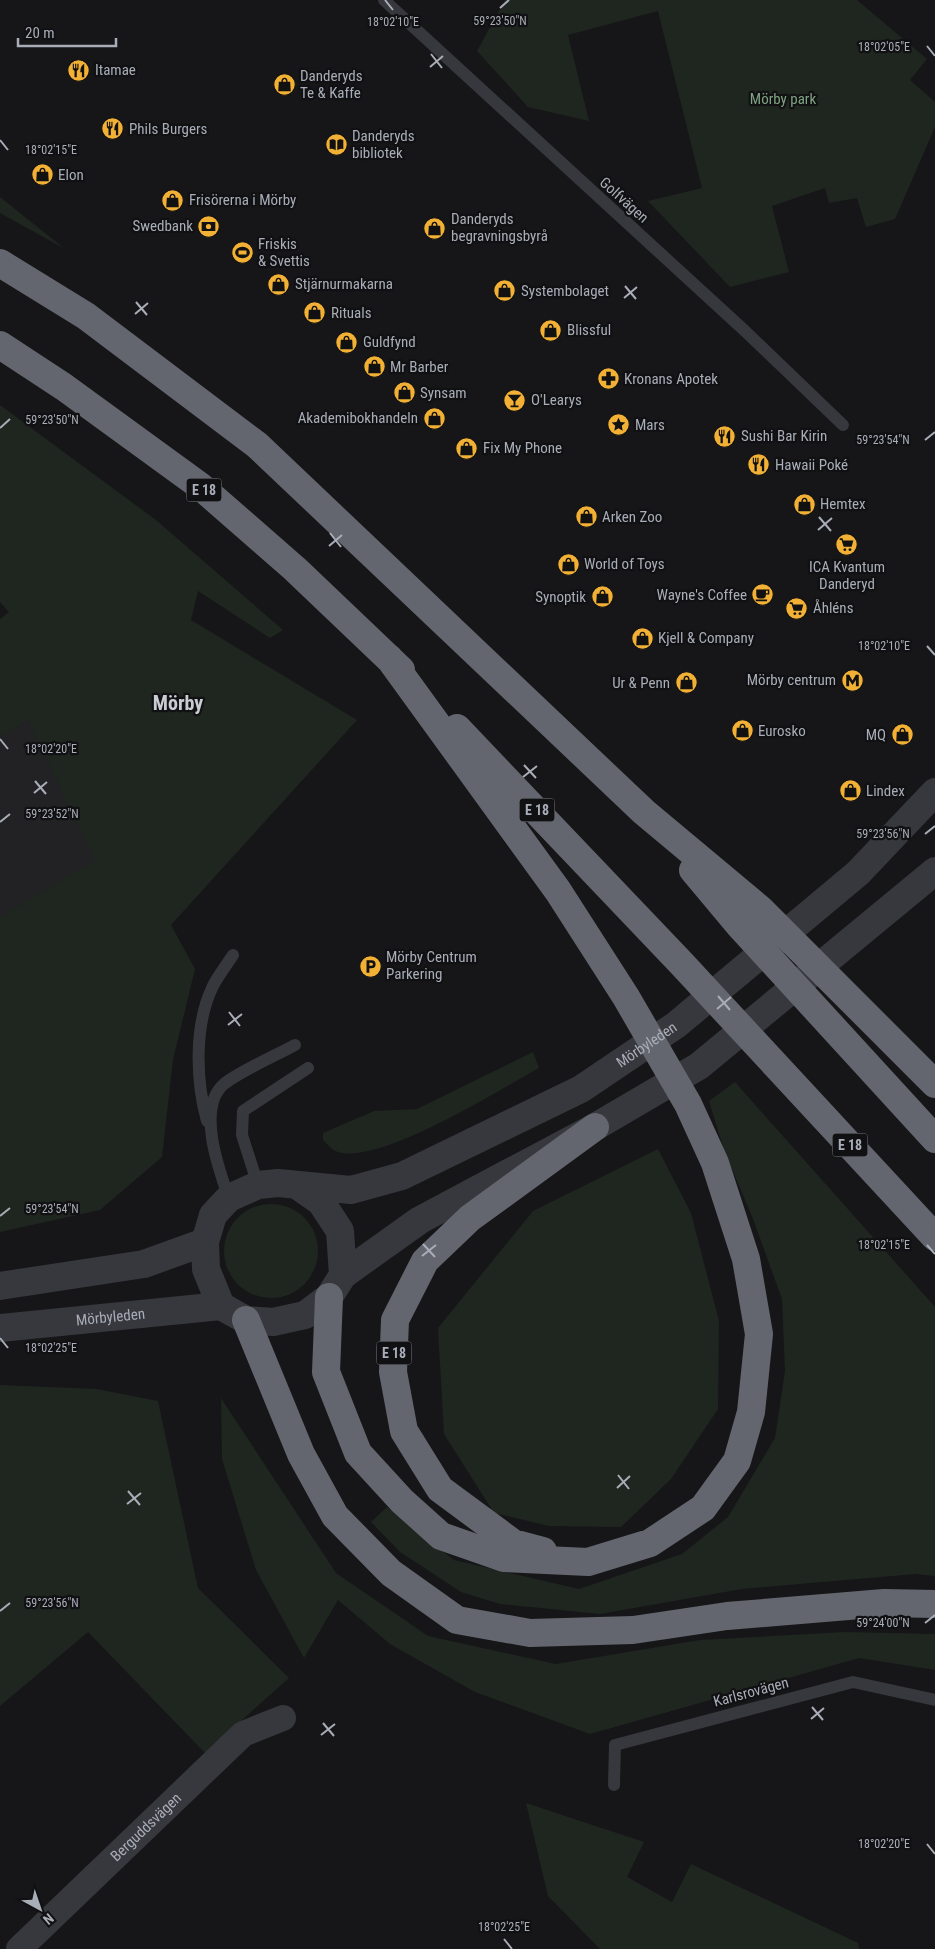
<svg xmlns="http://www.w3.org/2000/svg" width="935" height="1949" viewBox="0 0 935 1949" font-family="'Roboto Condensed',sans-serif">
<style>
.built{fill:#222225}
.green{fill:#1e261f}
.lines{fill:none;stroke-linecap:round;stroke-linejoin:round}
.service{stroke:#37383d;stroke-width:12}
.minor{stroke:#37383d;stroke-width:26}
.tertiary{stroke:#37383d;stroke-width:28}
.motorway{stroke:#63666e;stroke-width:28}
.ticks{fill:none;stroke:#a8adb8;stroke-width:2}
.labels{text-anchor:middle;stroke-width:4.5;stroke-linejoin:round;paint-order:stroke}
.shield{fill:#111113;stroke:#7b7e86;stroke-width:1}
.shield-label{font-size:14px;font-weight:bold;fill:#a8adb8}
.poi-label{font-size:15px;fill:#a8adb8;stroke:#111113;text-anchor:start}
.park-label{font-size:15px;fill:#7fa381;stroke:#111113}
.street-label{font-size:15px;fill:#a8adb8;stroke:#111113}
.district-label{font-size:20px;font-weight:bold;fill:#c9ccd4;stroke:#111113}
.ticks-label{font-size:12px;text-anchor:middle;fill:#a8adb8;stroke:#111113;stroke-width:4.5;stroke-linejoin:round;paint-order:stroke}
</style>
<rect width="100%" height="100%" fill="#161618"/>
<!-- built -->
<path class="built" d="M 0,632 L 174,847 L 0,938 Z"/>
<!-- green -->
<path class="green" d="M 505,0 L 857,0 L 927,59 L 910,80 L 935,102 L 935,127 L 895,219 L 866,227 L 857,198 L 829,203 L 825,188 L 772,206 L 789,272 L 730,287 L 648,201 L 702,188 L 658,11 L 568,35 L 589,121 L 528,107 L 477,51 Z
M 0,197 L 65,249 L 0,213 Z
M 0,405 L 156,520 L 283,630 L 270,638 L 198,591 L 191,620 L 357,720 L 171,925 L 195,969 L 173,1060 L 162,1157 L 100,1210 L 0,1232 L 0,917 L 95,860 L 28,720 L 0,737 L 0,619 L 9,612 L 0,602 Z
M 533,1052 L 539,1068 C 499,1090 381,1165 338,1152 C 333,1151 327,1144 323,1140 L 323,1133 L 374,1111 L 417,1109 Z
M 735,1082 L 935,1307 L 935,1576 L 916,1574 L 742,1589 L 600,1614 L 500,1604 L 461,1592 L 400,1552 L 371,1522 L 387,1507 L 454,1560 L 579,1589 L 682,1554 L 728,1517 L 775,1438 L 785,1371 L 782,1299 L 753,1219 L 724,1150 L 709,1101 Z
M 658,1149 L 691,1213 L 719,1321 L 718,1409 L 671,1479 L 621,1527 L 549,1526 L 494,1513 L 444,1434 L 438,1328 L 533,1211 Z
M224 1251a47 47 0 1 1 94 0a47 47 0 1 1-94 0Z
M 0,1385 L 97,1389 L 158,1401 L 198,1588 L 289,1678 L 205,1753 L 88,1632 L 0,1706 Z
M 221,1398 L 336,1573 L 428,1636 L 556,1664 L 700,1640 L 844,1632 L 935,1634 L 935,1670 L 859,1658 L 590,1734 L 475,1692 L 390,1644 L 338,1600 L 304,1658 L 256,1570 L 222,1459 Z
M 526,1803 L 644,1842 L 627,1877 L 672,1902 L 691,1864 L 858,1943 L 859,1949 L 600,1949 L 548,1896 Z"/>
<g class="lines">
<!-- service -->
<path class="service" d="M 384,0 L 745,331 L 843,425
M 207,1121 C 196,1081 194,1027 212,988 C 217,977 226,966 233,955
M 258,1185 L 242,1135 L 243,1111 L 308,1068
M 229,1198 C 219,1170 196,1108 224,1084 C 240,1071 275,1056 295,1045
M 614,1785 L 615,1745 L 853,1682 L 935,1700"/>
<!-- minor -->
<path class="minor" id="s1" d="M 19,1949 L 243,1734 L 283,1718"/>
<!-- tertiary -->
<g class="tertiary">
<path id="s2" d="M 298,1186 L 321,1202 L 340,1231 L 343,1275 L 329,1297 L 305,1315 L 273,1322 L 246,1320 L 221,1306 L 206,1269 L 205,1242 L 213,1215 L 229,1198 L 258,1185 L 278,1183 L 351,1190 L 402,1176 L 581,1089 L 676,1025 L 858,873 L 935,792"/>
<path d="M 343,1275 L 420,1220 L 595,1127 L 699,1066 L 935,871"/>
<path d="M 0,1286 L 144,1264 L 205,1242"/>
<path id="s3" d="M 0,1328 L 221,1306"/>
</g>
<!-- motorway -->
<path class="motorway" d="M 0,263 L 86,316 L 257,445 L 644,812 L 760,909 L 935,1084
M 0,345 L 64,387 L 200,486 L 295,569 L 401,670
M 457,728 L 682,964 L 935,1237
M 693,870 L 739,925 L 935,1139
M 329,1297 L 326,1372 L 358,1453 L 402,1501 L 441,1536 L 504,1558 L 588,1562 L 650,1543 L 703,1508 L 737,1461 L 751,1412 L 759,1334 L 746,1259 L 715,1163 L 688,1104 L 626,997 L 558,891 L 389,658
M 246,1320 L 301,1454 L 335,1516 L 391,1573 L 457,1620 L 530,1633 L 633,1630 L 727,1616 L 884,1603 L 935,1604
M 543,1551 L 513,1543 L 440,1489 L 404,1431 L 393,1372 L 395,1320 L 425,1261 L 470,1218 L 595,1127"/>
</g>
<!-- ticks -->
<path class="ticks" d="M 385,0 L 393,10M 500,8 L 509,0M 927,46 L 935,56M 431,54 L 442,68M 430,67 L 443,56M 0,140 L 8,150M 625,286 L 636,299M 624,298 L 637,287M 136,302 L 147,315M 135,314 L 148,303M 0,428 L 10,419M 925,440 L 935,432M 819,517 L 831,531M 818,530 L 832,518M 330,533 L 341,547M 329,546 L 342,535M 927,646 L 935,655M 0,739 L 8,749M 524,765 L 536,778M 523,777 L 537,766M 35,781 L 46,794M 34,793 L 47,782M 0,822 L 10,814M 925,834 L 935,826M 718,996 L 730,1010M 717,1009 L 731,997M 229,1012 L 240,1026M 228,1025 L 242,1014M 0,1216 L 10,1208M 423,1244 L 435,1257M 927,1245 L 935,1254M 422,1256 L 436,1245M 0,1338 L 8,1348M 618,1475 L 629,1489M 617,1488 L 630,1476M 128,1491 L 140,1505M 127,1504 L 141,1493M 0,1611 L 10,1603M 925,1623 L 935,1615M 812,1707 L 823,1720M 811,1719 L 824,1708M 323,1723 L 334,1736M 321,1735 L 335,1724M 927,1844 L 935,1854M 504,1939 L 512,1949"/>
<!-- icons -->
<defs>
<symbol id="restaurant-disc" viewBox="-11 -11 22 22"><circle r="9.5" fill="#f2b134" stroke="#111113"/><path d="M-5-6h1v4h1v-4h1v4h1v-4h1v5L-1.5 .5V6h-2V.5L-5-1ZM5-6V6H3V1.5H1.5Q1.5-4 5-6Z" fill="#111"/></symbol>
<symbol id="shop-disc" viewBox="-11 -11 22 22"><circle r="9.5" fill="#f2b134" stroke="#111113"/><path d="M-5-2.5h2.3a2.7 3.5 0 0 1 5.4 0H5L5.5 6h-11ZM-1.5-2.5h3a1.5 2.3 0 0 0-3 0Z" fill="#111"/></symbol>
<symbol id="library-disc" viewBox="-11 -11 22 22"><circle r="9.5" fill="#f2b134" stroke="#111113"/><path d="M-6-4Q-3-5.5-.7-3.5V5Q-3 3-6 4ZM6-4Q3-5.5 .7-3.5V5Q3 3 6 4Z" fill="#111"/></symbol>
<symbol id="bank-disc" viewBox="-11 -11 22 22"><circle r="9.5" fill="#f2b134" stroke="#111113"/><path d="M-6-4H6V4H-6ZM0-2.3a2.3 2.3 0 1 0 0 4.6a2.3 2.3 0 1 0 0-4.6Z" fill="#111"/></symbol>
<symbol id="stadium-disc" viewBox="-11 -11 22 22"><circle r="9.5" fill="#f2b134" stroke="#111113"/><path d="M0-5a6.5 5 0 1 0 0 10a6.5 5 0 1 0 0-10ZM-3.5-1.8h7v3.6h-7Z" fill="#111"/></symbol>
<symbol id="pharmacy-disc" viewBox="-11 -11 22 22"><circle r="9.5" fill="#f2b134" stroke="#111113"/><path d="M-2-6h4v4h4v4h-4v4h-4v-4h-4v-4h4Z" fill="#111"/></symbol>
<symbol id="bar-disc" viewBox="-11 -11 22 22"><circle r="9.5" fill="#f2b134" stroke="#111113"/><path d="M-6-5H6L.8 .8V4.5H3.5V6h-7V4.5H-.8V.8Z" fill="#111"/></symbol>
<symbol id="sight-disc" viewBox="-11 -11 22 22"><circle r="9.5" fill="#f2b134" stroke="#111113"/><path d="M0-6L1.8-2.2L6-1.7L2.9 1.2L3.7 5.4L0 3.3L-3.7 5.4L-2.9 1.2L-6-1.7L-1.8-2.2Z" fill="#111"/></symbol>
<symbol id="supermarket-disc" viewBox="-11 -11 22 22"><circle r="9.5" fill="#f2b134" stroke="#111113"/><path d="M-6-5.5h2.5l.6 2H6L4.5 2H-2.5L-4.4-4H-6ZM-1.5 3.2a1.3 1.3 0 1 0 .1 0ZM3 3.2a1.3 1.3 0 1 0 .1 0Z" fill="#111"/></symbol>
<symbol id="cafe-disc" viewBox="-11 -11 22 22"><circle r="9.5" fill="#f2b134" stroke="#111113"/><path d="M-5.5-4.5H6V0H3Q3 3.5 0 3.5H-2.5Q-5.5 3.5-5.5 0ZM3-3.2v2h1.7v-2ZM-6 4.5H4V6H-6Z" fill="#111"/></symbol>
<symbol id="metro-disc" viewBox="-11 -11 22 22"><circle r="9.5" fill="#f2b134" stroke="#111113"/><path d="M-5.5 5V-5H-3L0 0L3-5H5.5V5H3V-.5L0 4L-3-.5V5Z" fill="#111"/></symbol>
<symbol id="parking-disc" viewBox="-11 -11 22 22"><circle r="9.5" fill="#f2b134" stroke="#111113"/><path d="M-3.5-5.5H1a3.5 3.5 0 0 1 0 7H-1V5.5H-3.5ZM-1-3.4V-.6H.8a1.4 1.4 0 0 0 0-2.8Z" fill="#111"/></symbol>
</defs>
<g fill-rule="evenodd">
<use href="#restaurant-disc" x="66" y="58" width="25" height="25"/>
<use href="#shop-disc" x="272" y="72" width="25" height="25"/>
<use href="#restaurant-disc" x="100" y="116" width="25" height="25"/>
<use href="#library-disc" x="324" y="132" width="25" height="25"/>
<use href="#shop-disc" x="30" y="162" width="25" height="25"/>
<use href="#shop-disc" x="160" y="188" width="25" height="25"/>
<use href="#bank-disc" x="196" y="214" width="25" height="25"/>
<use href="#shop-disc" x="422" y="216" width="25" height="25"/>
<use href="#stadium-disc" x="230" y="240" width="25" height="25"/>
<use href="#shop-disc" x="266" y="272" width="25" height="25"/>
<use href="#shop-disc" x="492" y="278" width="25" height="25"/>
<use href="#shop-disc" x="302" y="300" width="25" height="25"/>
<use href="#shop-disc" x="538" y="318" width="25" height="25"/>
<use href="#shop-disc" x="334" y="330" width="25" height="25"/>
<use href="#shop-disc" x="362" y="354" width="25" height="25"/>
<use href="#pharmacy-disc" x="596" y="366" width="25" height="25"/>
<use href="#shop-disc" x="392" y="380" width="25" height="25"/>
<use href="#bar-disc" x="502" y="388" width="25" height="25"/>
<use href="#shop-disc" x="422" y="406" width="25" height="25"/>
<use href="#sight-disc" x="606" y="412" width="25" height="25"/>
<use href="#restaurant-disc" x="712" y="424" width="25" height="25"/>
<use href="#shop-disc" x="454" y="436" width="25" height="25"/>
<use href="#restaurant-disc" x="746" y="452" width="25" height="25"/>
<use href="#shop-disc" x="792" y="492" width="25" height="25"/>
<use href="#shop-disc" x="574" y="504" width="25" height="25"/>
<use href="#supermarket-disc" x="834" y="532" width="25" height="25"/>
<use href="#shop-disc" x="556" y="552" width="25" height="25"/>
<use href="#cafe-disc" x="750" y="582" width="25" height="25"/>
<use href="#shop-disc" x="590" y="584" width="25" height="25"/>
<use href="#supermarket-disc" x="784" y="596" width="25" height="25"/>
<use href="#shop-disc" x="630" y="626" width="25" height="25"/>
<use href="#metro-disc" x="840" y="668" width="25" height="25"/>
<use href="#shop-disc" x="674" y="670" width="25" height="25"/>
<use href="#shop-disc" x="730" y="718" width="25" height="25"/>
<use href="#shop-disc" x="890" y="722" width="25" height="25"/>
<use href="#shop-disc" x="838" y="778" width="25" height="25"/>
<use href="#parking-disc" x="358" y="954" width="25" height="25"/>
</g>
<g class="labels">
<!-- shield labels -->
<g class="shield">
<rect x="186.5" y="478.5" width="35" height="23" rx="4"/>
<rect x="519.5" y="798.5" width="35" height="23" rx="4"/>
<rect x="832.5" y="1133.5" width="35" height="23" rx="4"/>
<rect x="376.5" y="1341.5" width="35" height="23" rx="4"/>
</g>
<g class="shield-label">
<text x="204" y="495">E 18</text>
<text x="537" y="815">E 18</text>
<text x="850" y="1150">E 18</text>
<text x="394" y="1358">E 18</text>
</g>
<!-- poi labels -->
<g class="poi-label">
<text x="95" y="75">Itamae</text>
<text x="300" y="81">Danderyds<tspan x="300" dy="17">Te &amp; Kaffe</tspan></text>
<text x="129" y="134">Phils Burgers</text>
<text x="352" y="141">Danderyds<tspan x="352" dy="17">bibliotek</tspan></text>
<text x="58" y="180">Elon</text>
<text x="189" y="205">Frisörerna i Mörby</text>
<text x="451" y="224">Danderyds<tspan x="451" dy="17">begravningsbyrå</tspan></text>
<text x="193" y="231" text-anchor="end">Swedbank</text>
<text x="258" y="249">Friskis<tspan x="258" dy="17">&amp; Svettis</tspan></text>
<text x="295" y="289">Stjärnurmakarna</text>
<text x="521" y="296">Systembolaget</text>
<text x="331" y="318">Rituals</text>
<text x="567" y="335">Blissful</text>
<text x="363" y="347">Guldfynd</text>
<text x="390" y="372">Mr Barber</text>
<text x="624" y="384">Kronans Apotek</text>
<text x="420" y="398">Synsam</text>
<text x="531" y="405">O'Learys</text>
<text x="418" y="423" text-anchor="end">Akademibokhandeln</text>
<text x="635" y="430">Mars</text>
<text x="741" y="441">Sushi Bar Kirin</text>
<text x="483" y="453">Fix My Phone</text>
<text x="775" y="470">Hawaii Poké</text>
<text x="820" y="509">Hemtex</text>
<text x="602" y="522">Arken Zoo</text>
<text x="584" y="569">World of Toys</text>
<text x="847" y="572" text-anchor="middle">ICA Kvantum<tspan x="847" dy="17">Danderyd</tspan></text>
<text x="747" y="600" text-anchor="end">Wayne's Coffee</text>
<text x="586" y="602" text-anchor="end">Synoptik</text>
<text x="813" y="613">Åhléns</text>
<text x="658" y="643">Kjell &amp; Company</text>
<text x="836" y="685" text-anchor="end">Mörby centrum</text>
<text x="670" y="688" text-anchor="end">Ur &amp; Penn</text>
<text x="758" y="736">Eurosko</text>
<text x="886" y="740" text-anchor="end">MQ</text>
<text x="866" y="796">Lindex</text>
<text x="386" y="962">Mörby Centrum<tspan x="386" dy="17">Parkering</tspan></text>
</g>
<!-- park labels -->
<g class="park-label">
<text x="783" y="104">Mörby park</text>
</g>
<!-- street labels -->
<g class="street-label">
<text transform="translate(624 200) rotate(42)" y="5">Golfvägen</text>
<text dy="5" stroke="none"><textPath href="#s2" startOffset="826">Mörbyleden</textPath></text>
<text dy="5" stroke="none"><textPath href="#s3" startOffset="111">Mörbyleden</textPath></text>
<text transform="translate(751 1692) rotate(-15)" y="5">Karlsrovägen</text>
<text dy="5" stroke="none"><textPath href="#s1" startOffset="176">Berguddsvägen</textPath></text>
</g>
<!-- district labels -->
<g class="district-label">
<text x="178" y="710">Mörby</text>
</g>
</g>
<g class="ticks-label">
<text x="500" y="25">59°23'50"N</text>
<text x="393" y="26">18°02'10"E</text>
<text x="884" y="51">18°02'05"E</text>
<text x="51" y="154">18°02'15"E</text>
<text x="52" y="424">59°23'50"N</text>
<text x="883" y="444">59°23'54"N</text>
<text x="884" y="650">18°02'10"E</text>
<text x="51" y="753">18°02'20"E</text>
<text x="52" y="818">59°23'52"N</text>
<text x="883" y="838">59°23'56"N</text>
<text x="52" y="1213">59°23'54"N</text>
<text x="884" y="1249">18°02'15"E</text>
<text x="51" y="1352">18°02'25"E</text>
<text x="52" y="1607">59°23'56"N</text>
<text x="883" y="1627">59°24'00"N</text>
<text x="884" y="1848">18°02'20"E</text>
<text x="504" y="1931">18°02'25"E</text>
</g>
<!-- north arrow -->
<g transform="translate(40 1909) rotate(140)" stroke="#111113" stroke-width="4" paint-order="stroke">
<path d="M0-4L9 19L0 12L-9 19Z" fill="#a8adb8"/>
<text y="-8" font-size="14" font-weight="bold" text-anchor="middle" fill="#a8adb8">N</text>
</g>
<!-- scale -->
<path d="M18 38v8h98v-8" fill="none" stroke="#a8adb8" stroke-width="2.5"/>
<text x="25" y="38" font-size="15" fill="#a8adb8" stroke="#111113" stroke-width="4" paint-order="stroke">20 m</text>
</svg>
